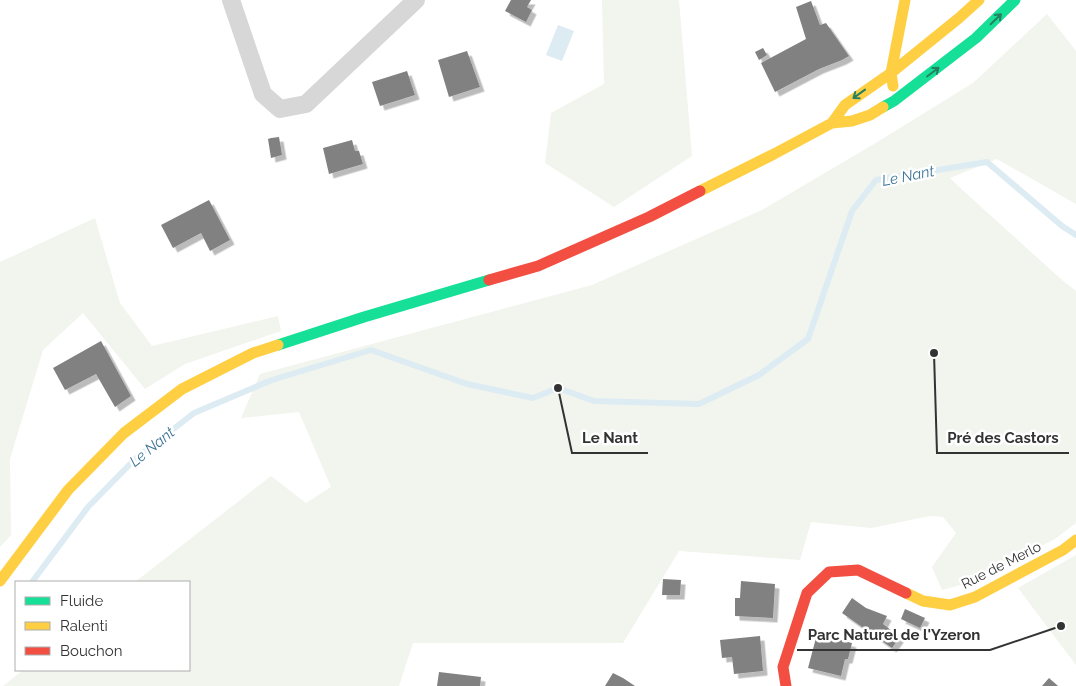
<svg xmlns="http://www.w3.org/2000/svg" width="1076" height="686" viewBox="0 0 1076 686" font-family="Raleway,sans-serif">
<style>
.green{fill:#f1f5ed}
.water{fill:#ddebf3}
.lines{fill:none;stroke-linecap:round;stroke-linejoin:round}
.stream{stroke:#ddebf3;stroke-width:6}
.building{fill:#818181;filter:url(#shadow)}
.street{stroke:#d7d7d7;stroke-width:18}
.fast{stroke:#16e098;stroke-width:11}
.slow{stroke:#ffcf43;stroke-width:11}
.jam{stroke:#f24e42;stroke-width:11}
.oneway{stroke:#268160}
.labels{text-anchor:middle;stroke-width:5;stroke-linejoin:round;paint-order:stroke}
.street-label{font-size:14px;fill:#333;stroke:#fff}
.water-label{font-size:15px;font-style:italic;fill:#3f7597;stroke:#fff}
.leader{fill:none;stroke:#333;stroke-width:2}
.callout-dot{fill:#333;stroke:#fff;stroke-width:2}
.callout-label{font-size:15px;text-anchor:middle;font-weight:bold;fill:#333;stroke:#fff;stroke-width:5;stroke-linejoin:round;paint-order:stroke}
</style>
<defs>
<filter id="shadow"><feDropShadow dx="4.5" dy="4.5" stdDeviation="0" flood-color="#0004"/></filter>
</defs>
<rect width="100%" height="100%" fill="#fff"/>
<!-- green -->
<path class="green" d="M 602,0 L 679,0 L 692,156 L 614,207 L 545,163 L 551,113 L 604,84 Z
M 1047,14 L 1076,51 L 1076,204 L 997,159 L 950,178 L 958,186 L 1062,280 L 1076,291 L 1076,523 L 1055,539 L 972,582 L 942,590 L 932,567 L 956,533 L 943,517 L 930,516 L 871,528 L 811,522 L 800,560 L 679,551 L 623,643 L 413,643 L 399,686 L 3,686 L 23,670 L 189,670 L 189,582 L 135,582 L 271,476 L 306,503 L 331,487 L 299,412 L 241,418 L 260,374 L 592,285 L 762,210 L 874,144 L 973,83 Z
M 95,218 L 120,303 L 152,346 L 278,316 L 281,331 L 185,364 L 145,389 L 83,313 L 43,350 L 10,459 L 11,535 L 0,547 L 0,262 Z
M 1076,555 L 1076,665 L 1018,588 Z"/>
<!-- water -->
<path class="water" d="M 558,25 L 574,31 L 562,61 L 546,55 Z"/>
<g class="lines">
<!-- stream -->
<path class="stream" d="M 32,582 L 88,507 L 135,459 L 194,413 L 272,380 L 371,350 L 467,384 L 533,398 L 558,388 L 594,401 L 699,404 L 759,375 L 808,339 L 852,211 L 876,180 L 987,162 L 1062,226 L 1076,235"/>
</g>
<!-- building -->
<path class="building" d="M 511,0 L 531,0 L 527,7 L 532,10 L 526,22 L 505,11 Z
M 811,1 L 820,25 L 826,23 L 849,56 L 842,60 L 819,69 L 775,92 L 761,63 L 806,39 L 796,7 Z
M 763,48 L 767,55 L 759,60 L 755,52 Z
M 467,51 L 480,87 L 449,97 L 438,60 Z
M 407,71 L 415,95 L 380,106 L 372,82 Z
M 279,137 L 282,155 L 271,158 L 268,139 L 271,138 Z
M 352,140 L 355,151 L 359,151 L 363,164 L 329,174 L 323,148 Z
M 209,200 L 230,240 L 210,251 L 201,233 L 173,248 L 161,225 Z
M 101,341 L 131,396 L 115,407 L 96,374 L 65,390 L 53,368 Z
M 663,579 L 681,580 L 680,595 L 662,595 Z
M 741,581 L 775,584 L 773,618 L 735,616 L 735,598 L 740,598 Z
M 852,598 L 866,608 L 887,616 L 883,624 L 900,637 L 892,648 L 842,613 Z
M 905,609 L 925,618 L 920,628 L 901,619 Z
M 817,634 L 852,643 L 848,659 L 845,659 L 841,676 L 808,668 Z
M 760,636 L 763,671 L 734,674 L 732,657 L 722,658 L 720,640 Z
M 439,672 L 481,677 L 480,686 L 437,686 Z
M 613,673 L 623,678 L 635,686 L 605,686 Z
M 1049,678 L 1058,686 L 1042,686 Z"/>
<g class="lines">
<!-- street -->
<path class="street" d="M 231,0 L 263,94 L 280,109 L 306,104 L 416,0"/>
<!-- fast -->
<path class="fast" d="M 883,107 L 894,101 L 976,38 L 1015,0
M 278,345 L 364,317 L 489,280"/>
<!-- slow -->
<path class="slow" d="M 893,86 L 891,73 L 905,0
M 832,123 L 845,105 L 891,73 L 959,18 L 979,0
M 700,191 L 774,154 L 832,123 L 852,121 L 870,115 L 883,107
M 0,581 L 68,490 L 124,433 L 182,389 L 253,353 L 278,345
M 906,593 L 923,601 L 950,605 L 975,597 L 1063,550 L 1076,540"/>
<!-- jam -->
<path class="jam" d="M 489,280 L 538,266 L 649,217 L 700,191
M 786,686 L 783,667 L 807,593 L 829,572 L 858,570 L 906,593"/>
</g>
<!-- one-way arrows -->
<defs><path id="oneway-shaft" d="M-6 0H5M1.5-3L5.5 0L1.5 3" fill="none" stroke-width="1.6" stroke-linecap="round" stroke-linejoin="round" transform="scale(1.25)"/></defs>
<g class="oneway">
<use href="#oneway-shaft" transform="translate(996 19) rotate(-44)"/>
<use href="#oneway-shaft" transform="translate(933 72) rotate(-37)"/>
<use href="#oneway-shaft" transform="translate(859 94) rotate(144)"/>
</g>
<g class="labels">
<!-- street labels -->
<g class="street-label">
<text transform="translate(1001 565) rotate(-27)" y="5">Rue de Merlo</text>
</g>
<!-- water labels -->
<g class="water-label">
<text transform="translate(908 176) rotate(-11)" y="5">Le Nant</text>
<text transform="translate(152 447) rotate(-39)" y="5">Le Nant</text>
</g>
</g>
<!-- callouts -->
<path class="leader" d="M934 353L937 453H1069M558 388L572 453H648M1061 626L990 650H797"/>
<g class="callout-dot">
<circle cx="934" cy="353" r="5"/>
<circle cx="558" cy="388" r="5"/>
<circle cx="1061" cy="626" r="5"/>
</g>
<g class="callout-label">
<text x="1003" y="443">Pré des Castors</text>
<text x="610" y="443">Le Nant</text>
<text x="894" y="640">Parc Naturel de l'Yzeron</text>
</g>
<!-- legend -->
<rect x="15" y="581" width="175" height="90" fill="#ffffff" stroke="#adadad"/>
<rect x="25" y="597" width="25" height="8" fill="#16e098" stroke="#adadad"/>
<text x="60" y="606" font-size="15" fill="#333333">Fluide</text>
<rect x="25" y="622" width="25" height="8" fill="#ffcf43" stroke="#adadad"/>
<text x="60" y="631" font-size="15" fill="#333333">Ralenti</text>
<rect x="25" y="647" width="25" height="8" fill="#f24e42" stroke="#adadad"/>
<text x="60" y="656" font-size="15" fill="#333333">Bouchon</text>
</svg>
